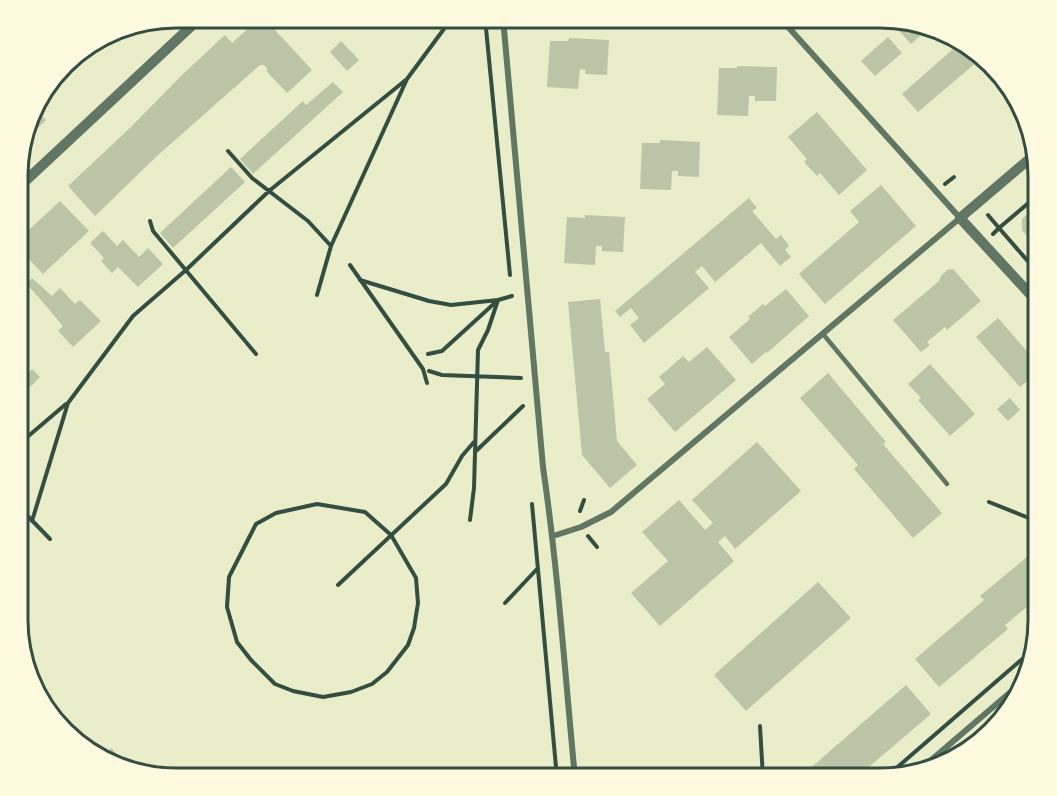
<svg xmlns="http://www.w3.org/2000/svg" width="1057" height="796" viewBox="0 0 1057 796" font-family="'Space Grotesk',sans-serif">
<style>
.building{fill:#bcc5a7}
.lines{fill:none;stroke-linecap:round;stroke-linejoin:round}
.path{stroke:#344e41;stroke-width:4}
.service{stroke:#617663;stroke-width:4.5}
.minor{stroke:#617663;stroke-width:6}
.tertiary{stroke:#617663;stroke-width:10}
.rim{fill:none;stroke:#344e41;stroke-width:3}
</style>
<rect width="100%" height="100%" fill="#e9edc9"/>
<!-- building -->
<path class="building" d="M 260,18 L 264,18 L 312,70 L 287,93 L 267,72 L 267,68 L 264,65 L 260,65 L 157,156 L 95,216 L 68,186 L 130,128 L 183,74 L 225,35 L 232,43 Z
M 894,19 L 913,23 L 930,27 L 911,44 L 891,22 Z
M 888,37 L 902,53 L 875,76 L 861,61 Z
M 569,38 L 609,40 L 607,75 L 585,74 L 586,70 L 580,69 L 578,89 L 547,87 L 550,41 L 568,41 Z
M 341,41 L 359,60 L 347,71 L 330,52 Z
M 961,42 L 984,56 L 918,112 L 902,94 Z
M 737,66 L 777,67 L 776,101 L 755,101 L 755,96 L 749,96 L 748,116 L 717,115 L 719,68 L 737,68 Z
M 333,82 L 343,92 L 253,174 L 240,159 L 303,101 L 306,105 Z
M 35,109 L 46,120 L 24,141 L 29,127 Z
M 817,112 L 867,170 L 839,195 L 820,173 L 817,176 L 804,162 L 807,159 L 788,137 Z
M 660,140 L 700,142 L 699,177 L 678,176 L 678,171 L 672,171 L 671,190 L 640,189 L 642,143 L 660,143 Z
M 231,167 L 245,182 L 173,248 L 160,233 Z
M 881,185 L 916,226 L 825,304 L 799,274 L 859,222 L 850,211 Z
M 749,198 L 757,208 L 752,211 L 776,239 L 781,235 L 789,246 L 785,250 L 791,257 L 780,266 L 761,243 L 715,282 L 702,266 L 695,272 L 709,288 L 644,343 L 630,325 L 639,318 L 631,308 L 620,317 L 615,311 Z
M 60,201 L 89,231 L 43,274 L 19,249 L 19,239 Z
M 1034,208 L 1039,213 L 1039,237 L 1032,242 L 1022,230 L 1022,219 Z
M 585,215 L 625,217 L 623,252 L 602,251 L 602,246 L 596,246 L 595,265 L 564,263 L 567,217 L 585,218 Z
M 103,231 L 117,246 L 123,240 L 139,257 L 148,248 L 163,264 L 138,287 L 118,267 L 112,273 L 101,261 L 104,258 L 90,243 Z
M 953,269 L 981,301 L 947,330 L 945,327 L 927,342 L 930,345 L 921,352 L 893,320 L 939,281 L 941,276 L 947,270 Z
M 19,277 L 26,284 L 32,278 L 52,296 L 60,288 L 75,304 L 80,300 L 101,321 L 73,347 L 58,331 L 63,326 L 34,292 L 26,284 L 19,290 Z
M 786,289 L 809,316 L 767,353 L 766,352 L 752,364 L 729,337 L 750,319 L 748,317 L 763,304 L 765,306 Z
M 600,299 L 605,352 L 609,352 L 617,441 L 637,465 L 610,488 L 582,455 L 568,302 Z
M 998,318 L 1039,365 L 1039,371 L 1020,387 L 976,337 Z
M 707,347 L 736,380 L 675,432 L 647,399 L 665,384 L 659,377 L 683,356 L 689,362 Z
M 930,364 L 975,414 L 950,436 L 918,400 L 921,398 L 908,384 Z
M 19,366 L 27,374 L 32,369 L 40,377 L 27,390 L 25,387 L 19,393 Z
M 828,373 L 886,442 L 883,444 L 942,513 L 913,538 L 854,469 L 858,465 L 800,398 Z
M 1010,398 L 1020,410 L 1008,421 L 997,409 Z
M 757,442 L 801,491 L 735,549 L 725,536 L 718,542 L 734,561 L 660,626 L 631,593 L 668,561 L 642,532 L 679,500 L 705,530 L 713,523 L 692,500 Z
M 1039,547 L 1039,597 L 1005,625 L 1008,629 L 939,687 L 915,659 L 984,600 L 980,596 Z
M 818,582 L 851,618 L 746,711 L 714,675 Z
M 906,685 L 931,714 L 856,778 L 799,778 Z
M 99,745 L 107,752 L 111,748 L 131,770 L 116,766 L 88,749 L 96,748 Z"/>
<g class="lines">
<!-- path -->
<path class="path" d="M 485,18 L 510,275
M 228,151 L 252,178 L 308,221 L 331,246
M 945,184 L 954,177
M 988,215 L 999,228 L 993,234
M 150,221 L 153,231 L 256,354
M 350,265 L 423,369 L 427,383
M 1039,274 L 999,228 L 1039,194
M 360,280 L 429,301 L 451,305 L 498,300 L 488,330 L 478,350 L 474,488 L 470,520
M 317,295 L 331,246 L 407,79 L 452,18
M 428,354 L 442,351 L 498,300 L 512,296
M 429,371 L 442,375 L 521,378
M 19,444 L 66,404
M 475,452 L 523,406
M 989,502 L 1039,522
M 317,504 L 365,512 L 391,535 L 416,578 L 418,603 L 414,628 L 408,645 L 387,672 L 372,684 L 351,692 L 323,697 L 293,691 L 275,684 L 251,660 L 237,642 L 227,607 L 229,577 L 256,524 L 276,513 Z
M 532,504 L 557,778
M 19,507 L 50,539
M 580,511 L 584,500
M 32,521 L 68,403 L 133,316 L 186,270 L 269,191 L 407,79
M 588,536 L 597,547
M 338,585 L 446,484 L 462,456 L 474,442
M 505,603 L 538,568
M 760,726 L 763,778
M 886,777 L 1035,648"/>
<!-- service -->
<path class="service" d="M 823,334 L 947,484"/>
<!-- minor -->
<path class="minor" d="M 503,18 L 543,467 C 558,570 565,674 575,778
M 553,536 L 581,527 L 611,512 L 960,218 L 780,18
M 922,768 L 1028,677"/>
<!-- tertiary -->
<path class="tertiary" d="M 1034,155 L 960,218 L 1039,304
M 19,187 L 200,18"/>
</g>
<!-- crop -->
<path d="M0 0H1057V796H0ZM176 28H880A148 148 0 0 1 1028 176V620A148 148 0 0 1 880 768H176A148 148 0 0 1 28 620V176A148 148 0 0 1 176 28Z" fill="#fefae0" fill-rule="evenodd"/>
<path class="rim" d="M176 28H880A148 148 0 0 1 1028 176V620A148 148 0 0 1 880 768H176A148 148 0 0 1 28 620V176A148 148 0 0 1 176 28Z"/>
</svg>
